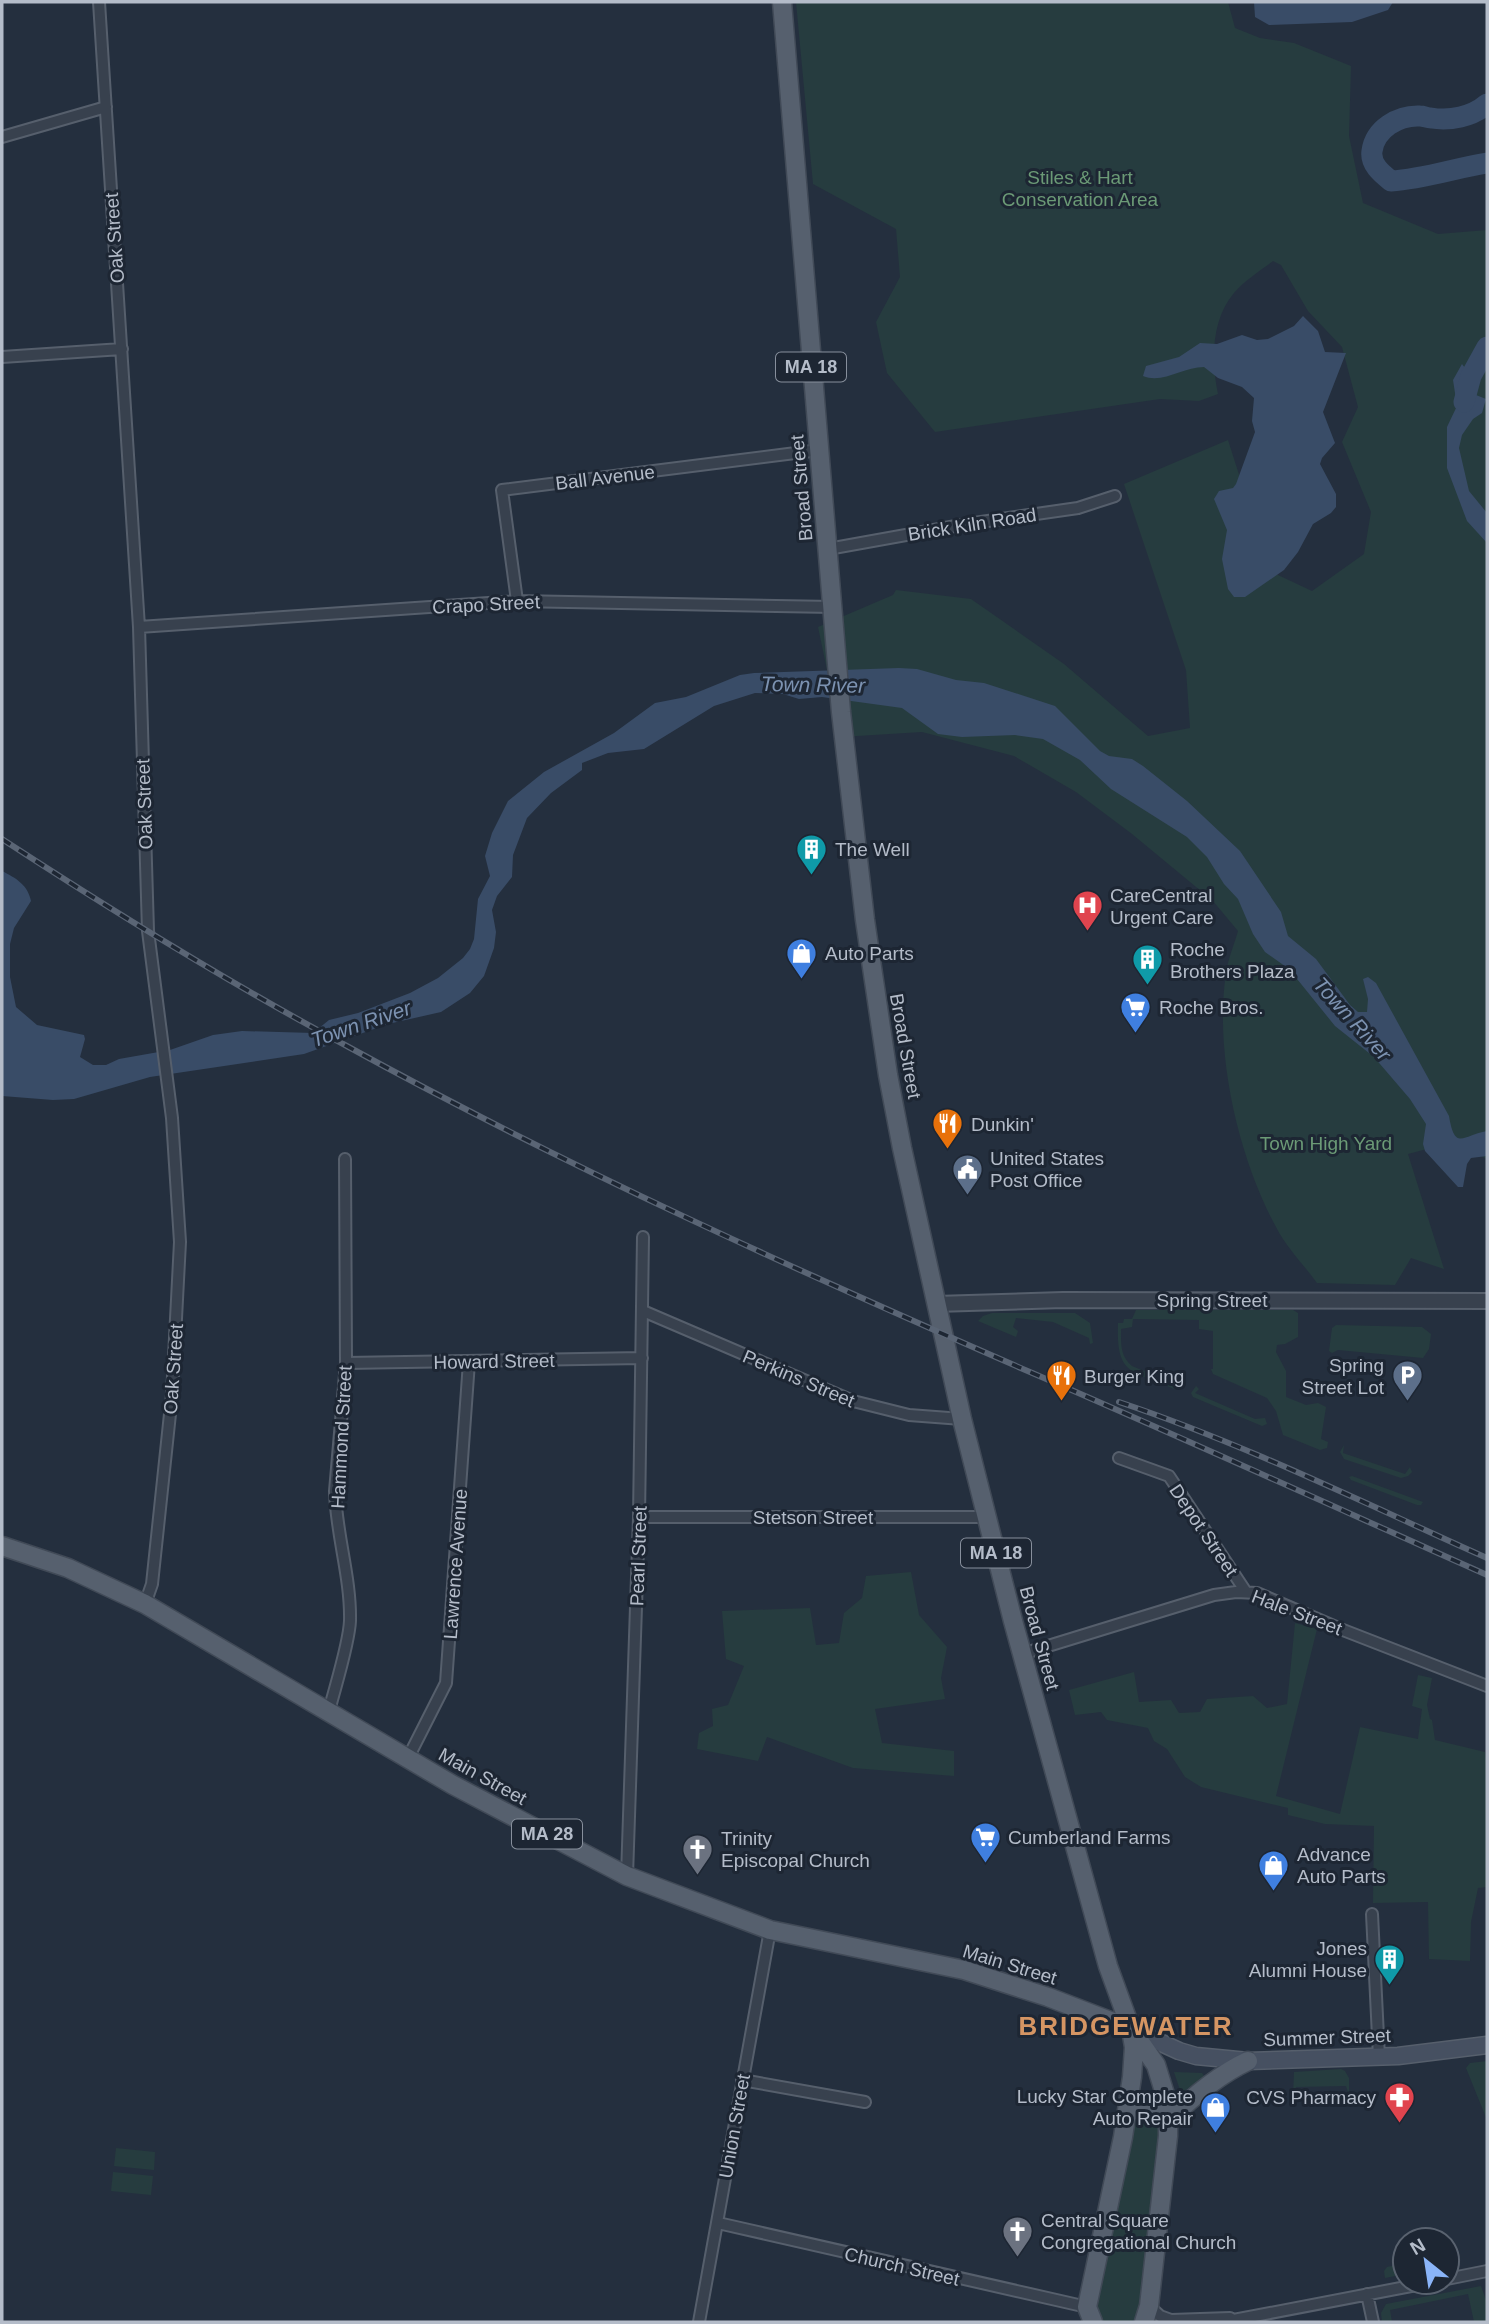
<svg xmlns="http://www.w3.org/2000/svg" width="1489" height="2324" viewBox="0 0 1489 2324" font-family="Helvetica,sans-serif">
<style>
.green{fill:#263c3f}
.water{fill:#394c67}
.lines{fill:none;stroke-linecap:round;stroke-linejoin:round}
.river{stroke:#394c67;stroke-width:21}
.minor-casing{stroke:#565f6c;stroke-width:14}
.tertiary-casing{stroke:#565f6c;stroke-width:18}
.secondary-casing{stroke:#565f6c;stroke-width:19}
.primary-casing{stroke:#414a57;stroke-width:21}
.minor{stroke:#38414e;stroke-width:10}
.tertiary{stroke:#38414e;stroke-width:14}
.secondary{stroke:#465061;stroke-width:16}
.primary{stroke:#56606e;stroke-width:18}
.rail-casing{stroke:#5a6575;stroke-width:6}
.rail{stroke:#1d2633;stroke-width:3.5;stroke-dasharray:10;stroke-linecap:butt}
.labels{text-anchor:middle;stroke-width:6;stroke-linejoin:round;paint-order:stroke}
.shield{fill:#1d2633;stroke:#878f9c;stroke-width:2}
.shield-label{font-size:18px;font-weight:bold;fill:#b4bcc9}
.park-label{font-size:19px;fill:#6b9a76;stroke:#1d2633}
.street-label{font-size:19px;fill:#b4bcc9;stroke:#1d2633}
.poi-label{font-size:19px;fill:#b4bcc9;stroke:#1d2633;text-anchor:start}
.water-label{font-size:21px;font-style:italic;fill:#7c92b1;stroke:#1d2633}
.district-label{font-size:26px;font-weight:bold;letter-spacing:2px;fill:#d59563;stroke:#1d2633}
</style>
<rect width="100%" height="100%" fill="#242f3e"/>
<!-- green -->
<path class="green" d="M 796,2 L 1228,2 L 1235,28 L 1260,38 L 1294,43 L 1351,66 L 1349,136 L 1363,203 L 1438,234 L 1487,230 L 1487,1159 L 1453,1142 L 1408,1154 L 1444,1269 L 1411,1258 L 1395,1285 L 1317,1283 C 1304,1265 1286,1247 1276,1227 C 1238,1157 1214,1052 1226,973 C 1228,959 1234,945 1238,931 L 1213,901 L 1132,834 L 1076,792 L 1014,756 L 922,732 L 841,737 L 818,627 L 893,595 L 896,590 L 971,599 L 1064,664 L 1148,736 L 1190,728 L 1186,670 L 1124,484 L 1228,440 L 1250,509 L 1259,566 L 1312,591 L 1364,554 L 1371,512 L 1342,442 L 1358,407 L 1342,347 L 1308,311 L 1281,265 L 1273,261 C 1260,271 1244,281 1234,293 C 1211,320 1211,361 1218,394 L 1199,401 L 1160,399 L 935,432 L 887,373 L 876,322 L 900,277 L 896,229 L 813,184 Z
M 1136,1310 L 1293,1310 L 1298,1313 L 1298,1337 L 1285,1344 L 1277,1345 L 1276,1352 L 1286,1371 L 1286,1397 L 1306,1405 L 1318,1403 L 1326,1407 L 1321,1439 L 1328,1442 L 1327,1448 L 1320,1450 L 1283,1435 L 1276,1411 L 1267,1398 L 1213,1374 L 1211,1369 L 1213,1369 L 1213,1331 L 1199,1329 L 1199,1320 L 1133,1319 L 1132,1327 L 1121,1329 C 1121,1344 1120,1356 1132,1366 L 1175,1384 L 1178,1377 L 1183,1381 L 1179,1388 L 1174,1389 C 1131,1370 1116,1376 1118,1323 L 1123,1323 L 1124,1319 L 1132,1319 Z
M 992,1313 L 1075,1313 L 1090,1323 L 1093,1343 L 1090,1344 L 1089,1338 L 1053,1322 L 1016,1318 L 1013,1327 L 1018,1331 L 1016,1337 L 978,1321 L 983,1316 Z
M 1336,1325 L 1422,1327 L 1431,1334 L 1429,1349 L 1423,1358 L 1338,1350 L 1332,1353 L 1329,1351 L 1332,1328 Z
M 1196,1386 L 1199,1389 L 1195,1393 L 1255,1419 L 1265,1418 L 1267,1424 L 1262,1426 L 1193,1397 L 1191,1393 Z
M 1344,1445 L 1343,1453 L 1405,1474 L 1410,1467 L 1412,1472 L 1408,1476 L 1401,1478 L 1344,1459 L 1340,1452 Z
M 1352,1476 L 1423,1502 L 1421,1505 L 1417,1505 L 1351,1480 L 1349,1477 Z
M 911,1572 L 919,1615 L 947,1647 L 941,1678 L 945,1699 L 875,1709 L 882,1743 L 954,1751 L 954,1776 L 853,1768 L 767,1737 L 758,1761 L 697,1749 L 699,1733 L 713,1726 L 712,1709 L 728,1705 L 744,1666 L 726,1659 L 722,1611 L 810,1608 L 816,1645 L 839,1643 L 844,1613 L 862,1598 L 866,1576 Z
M 1295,1623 L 1317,1629 L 1276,1796 L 1340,1814 L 1360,1727 L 1418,1739 L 1422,1709 L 1412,1706 L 1418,1675 L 1432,1678 L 1427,1705 L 1430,1719 L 1432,1720 L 1435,1740 L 1485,1752 L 1487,1767 L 1487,1887 L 1478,1888 L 1471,1922 L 1470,1961 L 1429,1959 L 1428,1902 L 1373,1903 L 1374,1826 L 1325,1824 L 1288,1815 L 1288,1808 L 1201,1787 L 1185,1777 L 1167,1749 L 1154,1741 L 1148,1728 L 1107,1720 L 1101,1712 L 1075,1715 L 1069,1690 L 1134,1672 L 1139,1702 L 1171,1700 L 1179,1713 L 1200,1712 L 1207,1699 L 1253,1696 L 1267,1708 L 1287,1704 Z
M 1487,2061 L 1487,2120 L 1466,2068 L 1470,2063 Z
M 1341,2069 L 1345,2071 L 1349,2078 L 1349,2095 L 1346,2086 L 1296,2087 L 1295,2096 L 1293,2095 L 1294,2072 Z
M 1174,2072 L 1202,2073 L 1205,2077 L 1181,2093 Z
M 1154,2113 L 1160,2123 L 1138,2315 L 1132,2322 L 1101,2322 L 1096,2309 L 1096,2301 L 1133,2123 L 1141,2114 Z
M 116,2148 L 155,2152 L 154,2170 L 114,2166 Z
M 113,2172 L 153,2176 L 151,2195 L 111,2191 Z
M 1405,2263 L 1405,2274 L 1385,2278 L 1384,2271 L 1387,2267 Z
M 1481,2286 L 1487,2303 L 1487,2322 L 1474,2322 L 1468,2294 L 1390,2310 L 1392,2322 L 1382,2322 L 1381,2313 L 1386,2304 Z"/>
<!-- water -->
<path class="water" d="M 1254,2 L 1393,2 L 1388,10 L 1352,22 L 1269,25 L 1255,17 Z
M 1303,316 L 1318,331 L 1325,352 L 1346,353 L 1323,412 L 1335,443 L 1322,458 L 1320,464 L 1336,494 L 1336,507 L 1331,513 L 1313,524 L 1298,552 L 1284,570 L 1245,597 L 1234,597 L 1228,589 L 1222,559 L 1227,530 L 1214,499 L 1219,491 L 1233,488 L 1236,484 L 1255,432 L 1252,421 L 1254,398 L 1242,387 L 1218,378 L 1204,367 C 1183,367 1163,384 1143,376 L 1146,366 L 1179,357 L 1200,343 L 1217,344 L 1242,335 L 1257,340 L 1268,339 L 1294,326 Z
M 1462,364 L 1471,376 L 1476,395 L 1486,399 L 1482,413 L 1473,419 L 1462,435 L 1459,448 L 1469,491 L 1487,513 L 1487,543 L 1467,521 L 1447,468 L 1447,427 L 1457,406 L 1453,380 Z
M 899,668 L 917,669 L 956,680 L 984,683 L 1055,706 L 1100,751 L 1109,756 L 1132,759 L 1143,766 L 1187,801 L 1240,851 L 1281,912 L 1288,936 L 1316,959 L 1350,1005 L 1358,1012 L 1367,1012 L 1368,999 L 1363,979 L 1368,977 L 1376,983 L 1449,1116 C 1455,1152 1463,1135 1487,1131 L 1487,1156 L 1471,1158 L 1467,1164 L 1463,1187 L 1458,1187 L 1425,1151 L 1423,1144 L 1426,1124 L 1410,1099 L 1374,1057 L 1335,1026 L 1289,969 L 1265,952 L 1253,934 L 1238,899 L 1224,884 L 1207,857 L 1187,837 L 1111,789 L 1080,760 L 1043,739 L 1015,735 L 962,737 L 938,734 L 902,708 L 822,697 L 799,699 L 783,694 L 755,693 L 714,706 L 644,749 L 608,753 L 582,763 L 582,770 L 551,793 L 527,818 L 513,855 L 512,877 L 497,896 L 492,910 L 496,932 L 494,948 L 484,976 L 470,993 L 441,1012 L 388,1024 L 304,1054 L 150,1077 L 74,1099 L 53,1100 L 2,1096 L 2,871 C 16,878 28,885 31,901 L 14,928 L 10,944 L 10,977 L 16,1007 L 37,1025 L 84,1035 L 85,1039 L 80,1057 L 93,1065 L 106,1065 L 119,1059 L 170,1050 L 213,1035 L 242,1031 L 313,1033 L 329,1020 L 358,1013 L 410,993 L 438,978 L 463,958 L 470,949 L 474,939 L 478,899 L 490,876 L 485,856 L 492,833 L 508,801 L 544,772 L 614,733 L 655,703 L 686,697 L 740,675 L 754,673 Z"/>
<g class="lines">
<!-- river -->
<path class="river" d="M 1487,104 C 1472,117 1450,121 1431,118 C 1427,118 1424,116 1420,116 C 1398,115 1375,129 1372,151 C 1370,164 1381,173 1391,181 C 1424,179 1455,168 1487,163
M 1464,402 L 1471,376 L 1487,347"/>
<defs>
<path id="minor" d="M 99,2 L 139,627 L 148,931 L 172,1118 L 180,1242 L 172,1395 L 152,1584 L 145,1604
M 2,137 L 106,107
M 2,357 L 122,349
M 828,549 L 967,524 L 1078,508 L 1115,496
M 517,601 L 502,490 L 819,450
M 139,627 L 517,601 L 833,607
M 643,1311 L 853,1401 L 909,1415 L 962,1419
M 346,1363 L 642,1358
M 1119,1458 L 1169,1476 L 1246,1592
M 639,1517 L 987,1517
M 1022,1654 L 1214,1595 L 1236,1592 L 1257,1593 L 1343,1630 L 1487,1686
M 329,1711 C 335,1687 349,1644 350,1621 C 351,1577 336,1534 335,1491 L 346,1363 L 345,1159
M 408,1758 L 446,1683 L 469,1362
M 627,1876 L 639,1517 L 643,1237
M 1372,1914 L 1379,2057
M 742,2080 L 865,2102
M 718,2223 L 1087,2307
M 1447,2279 L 1487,2271
M 1367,2294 L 1373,2322
M 1149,2306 L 1160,2316 L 1171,2320 L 1230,2318
M 699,2322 L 770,1930
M 1223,2322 L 1432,2282"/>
<path id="tertiary" d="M 936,1304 L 1063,1300 L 1487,1301"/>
<path id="secondary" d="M 1131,2029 L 1179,2051 L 1196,2056 L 1248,2061 L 1398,2056 L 1487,2045"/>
<path id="primary" d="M 782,2 L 841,712 L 865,920 L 888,1075 L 902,1148 L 962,1419 L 1013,1621 L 1108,1966 L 1131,2029 L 1134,2047 L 1132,2077 L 1123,2137 L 1087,2307 L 1093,2322
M 2,1546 L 68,1568 L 145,1604 L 453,1785 L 627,1876 L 770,1930 L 964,1970 L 1048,1997 L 1131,2029 L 1156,2065 L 1168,2104 L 1168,2136 L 1149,2306 L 1144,2322
M 1126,2117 L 1135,2105 L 1150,2102 L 1161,2107 L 1168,2121
M 1168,2121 C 1192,2097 1218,2075 1248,2061"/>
</defs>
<!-- minor casing -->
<use href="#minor" class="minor-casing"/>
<!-- tertiary casing -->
<use href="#tertiary" class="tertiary-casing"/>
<!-- secondary casing -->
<use href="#secondary" class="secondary-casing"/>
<!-- primary casing -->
<use href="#primary" class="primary-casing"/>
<!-- minor -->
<use href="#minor" class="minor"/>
<!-- tertiary -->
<use href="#tertiary" class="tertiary"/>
<!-- secondary -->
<use href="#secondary" class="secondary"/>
<!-- primary -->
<use href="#primary" class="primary"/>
<defs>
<path id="rail" d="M 2,839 C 114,912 228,982 345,1045 C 567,1167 798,1271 1030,1372 C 1183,1438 1335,1507 1487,1575
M 1119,1402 C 1245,1444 1366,1504 1487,1558"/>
</defs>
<!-- rail casing -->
<use href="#rail" class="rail-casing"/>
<!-- rail -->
<use href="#rail" class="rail"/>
</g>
<!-- icons -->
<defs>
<symbol id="building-pin" viewBox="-11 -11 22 30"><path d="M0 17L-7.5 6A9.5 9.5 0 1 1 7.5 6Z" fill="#0f9aa8" stroke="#1d2633"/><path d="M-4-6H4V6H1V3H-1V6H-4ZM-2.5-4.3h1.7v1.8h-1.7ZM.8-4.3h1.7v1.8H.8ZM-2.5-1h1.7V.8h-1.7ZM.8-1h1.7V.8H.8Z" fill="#fff"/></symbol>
<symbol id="hospital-pin" viewBox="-11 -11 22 30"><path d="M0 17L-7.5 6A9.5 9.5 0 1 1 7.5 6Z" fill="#e0444e" stroke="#1d2633"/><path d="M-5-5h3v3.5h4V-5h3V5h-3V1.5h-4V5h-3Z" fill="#fff"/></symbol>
<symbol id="shop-pin" viewBox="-11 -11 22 30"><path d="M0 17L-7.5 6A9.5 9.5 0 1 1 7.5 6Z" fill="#3f7fe0" stroke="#1d2633"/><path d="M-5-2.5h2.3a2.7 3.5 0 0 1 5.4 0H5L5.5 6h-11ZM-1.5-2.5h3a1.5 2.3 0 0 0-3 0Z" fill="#fff"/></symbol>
<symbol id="supermarket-pin" viewBox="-11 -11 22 30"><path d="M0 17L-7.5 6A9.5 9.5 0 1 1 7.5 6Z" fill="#3f7fe0" stroke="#1d2633"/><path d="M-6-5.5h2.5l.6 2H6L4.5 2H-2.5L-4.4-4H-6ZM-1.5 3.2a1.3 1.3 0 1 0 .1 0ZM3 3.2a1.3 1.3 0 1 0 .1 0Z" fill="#fff"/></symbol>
<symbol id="restaurant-pin" viewBox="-11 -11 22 30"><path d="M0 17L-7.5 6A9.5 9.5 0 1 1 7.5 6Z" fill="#e8710a" stroke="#1d2633"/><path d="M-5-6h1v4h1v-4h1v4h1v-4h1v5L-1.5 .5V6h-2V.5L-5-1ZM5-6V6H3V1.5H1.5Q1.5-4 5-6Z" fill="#fff"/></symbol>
<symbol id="civic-pin" viewBox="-11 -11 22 30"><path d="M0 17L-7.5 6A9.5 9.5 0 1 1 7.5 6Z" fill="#5c6f8a" stroke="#1d2633"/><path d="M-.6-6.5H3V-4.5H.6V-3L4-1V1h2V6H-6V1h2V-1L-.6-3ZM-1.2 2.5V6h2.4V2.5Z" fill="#fff"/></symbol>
<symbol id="parking-pin" viewBox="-11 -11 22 30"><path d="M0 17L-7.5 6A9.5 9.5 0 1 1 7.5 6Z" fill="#5c6f8a" stroke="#1d2633"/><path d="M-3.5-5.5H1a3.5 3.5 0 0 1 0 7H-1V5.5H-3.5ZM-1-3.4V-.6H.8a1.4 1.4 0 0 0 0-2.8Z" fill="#fff"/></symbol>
<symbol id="church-pin" viewBox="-11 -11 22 30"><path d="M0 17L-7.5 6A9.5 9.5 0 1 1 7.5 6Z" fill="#6b7280" stroke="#1d2633"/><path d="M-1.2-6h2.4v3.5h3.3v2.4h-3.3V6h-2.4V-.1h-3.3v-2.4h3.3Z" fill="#fff"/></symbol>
<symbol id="pharmacy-pin" viewBox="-11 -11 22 30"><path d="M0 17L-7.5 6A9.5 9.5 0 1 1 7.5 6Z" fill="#e0444e" stroke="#1d2633"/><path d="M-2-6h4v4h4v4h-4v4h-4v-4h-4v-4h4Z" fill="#fff"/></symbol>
</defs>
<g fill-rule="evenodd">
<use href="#building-pin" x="794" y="832" width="35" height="47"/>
<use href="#hospital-pin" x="1070" y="888" width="35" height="47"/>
<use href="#shop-pin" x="784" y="936" width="35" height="47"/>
<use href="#building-pin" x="1130" y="942" width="35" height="47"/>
<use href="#supermarket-pin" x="1118" y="990" width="35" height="47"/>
<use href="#restaurant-pin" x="930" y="1106" width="35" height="47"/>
<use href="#civic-pin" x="950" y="1152" width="35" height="47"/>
<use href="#restaurant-pin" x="1044" y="1358" width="35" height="47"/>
<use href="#parking-pin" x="1390" y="1358" width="35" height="47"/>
<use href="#supermarket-pin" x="968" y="1820" width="35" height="47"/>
<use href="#church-pin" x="680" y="1832" width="35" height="47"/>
<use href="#shop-pin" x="1256" y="1848" width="35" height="47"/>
<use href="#building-pin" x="1372" y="1942" width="35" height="47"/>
<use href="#pharmacy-pin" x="1382" y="2080" width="35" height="47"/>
<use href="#shop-pin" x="1198" y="2090" width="35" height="47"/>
<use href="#church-pin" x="1000" y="2214" width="35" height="47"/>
</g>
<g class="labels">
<!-- shield labels -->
<g class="shield">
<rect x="776" y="352.5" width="70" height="29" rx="5"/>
<rect x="961" y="1538.5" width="70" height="29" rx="5"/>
<rect x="512" y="1819.5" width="70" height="29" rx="5"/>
</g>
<g class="shield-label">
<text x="811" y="373">MA 18</text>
<text x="996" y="1559">MA 18</text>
<text x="547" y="1840">MA 28</text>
</g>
<!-- park labels -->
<g class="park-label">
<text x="1080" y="184">Stiles &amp; Hart<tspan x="1080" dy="22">Conservation Area</tspan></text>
<text x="1326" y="1150">Town High Yard</text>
</g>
<!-- street labels -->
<g class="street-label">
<text transform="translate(114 238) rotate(-94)" y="7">Oak Street</text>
<text transform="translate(605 477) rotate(-7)" y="7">Ball Avenue</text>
<text transform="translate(801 488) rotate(-95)" y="7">Broad Street</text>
<text transform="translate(972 524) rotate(-9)" y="7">Brick Kiln Road</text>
<text transform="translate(486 604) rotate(-3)" y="7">Crapo Street</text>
<text transform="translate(144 804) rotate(-92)" y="7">Oak Street</text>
<text transform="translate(906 1046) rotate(80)" y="7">Broad Street</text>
<text x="1212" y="1307">Spring Street</text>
<text transform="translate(494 1361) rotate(-1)" y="7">Howard Street</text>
<text transform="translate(173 1369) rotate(-86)" y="7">Oak Street</text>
<text transform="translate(799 1378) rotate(23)" y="7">Perkins Street</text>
<text transform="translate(341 1437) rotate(-87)" y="7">Hammond Street</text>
<text x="813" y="1524">Stetson Street</text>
<text transform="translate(1204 1530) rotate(56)" y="7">Depot Street</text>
<text transform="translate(638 1556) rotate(-88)" y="7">Pearl Street</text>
<text transform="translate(455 1564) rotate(-86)" y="7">Lawrence Avenue</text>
<text transform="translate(1297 1612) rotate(21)" y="7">Hale Street</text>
<text transform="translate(1040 1638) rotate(75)" y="7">Broad Street</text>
<text transform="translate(483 1776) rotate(29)" y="7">Main Street</text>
<text transform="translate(1010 1964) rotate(17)" y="7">Main Street</text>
<text transform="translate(1327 2037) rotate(-2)" y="7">Summer Street</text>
<text transform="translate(734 2126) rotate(-80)" y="7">Union Street</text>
<text transform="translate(902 2266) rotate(13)" y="7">Church Street</text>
</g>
<!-- poi labels -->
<g class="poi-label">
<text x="835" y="856">The Well</text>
<text x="1110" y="902">CareCentral<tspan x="1110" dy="22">Urgent Care</tspan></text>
<text x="1170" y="956">Roche<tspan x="1170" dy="22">Brothers Plaza</tspan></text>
<text x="825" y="960">Auto Parts</text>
<text x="1159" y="1014">Roche Bros.</text>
<text x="971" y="1131">Dunkin'</text>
<text x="990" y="1165">United States<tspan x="990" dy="22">Post Office</tspan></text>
<text x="1384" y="1372" text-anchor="end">Spring<tspan x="1384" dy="22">Street Lot</tspan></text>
<text x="1084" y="1383">Burger King</text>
<text x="1008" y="1844">Cumberland Farms</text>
<text x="721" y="1845">Trinity<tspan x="721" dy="22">Episcopal Church</tspan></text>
<text x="1297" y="1861">Advance<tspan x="1297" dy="22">Auto Parts</tspan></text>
<text x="1367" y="1955" text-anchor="end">Jones<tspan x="1367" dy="22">Alumni House</tspan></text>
<text x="1193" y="2103" text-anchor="end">Lucky Star Complete<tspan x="1193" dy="22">Auto Repair</tspan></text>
<text x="1376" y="2104" text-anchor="end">CVS Pharmacy</text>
<text x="1041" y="2227">Central Square<tspan x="1041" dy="22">Congregational Church</tspan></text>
</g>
<!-- water labels -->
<g class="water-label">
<text transform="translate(813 685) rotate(1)" y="7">Town River</text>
<text transform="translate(1352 1019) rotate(48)" y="7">Town River</text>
<text transform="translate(361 1024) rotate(-19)" y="7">Town River</text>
</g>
<!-- district labels -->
<g class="district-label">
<text x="1126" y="2035">BRIDGEWATER</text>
</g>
</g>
<!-- border -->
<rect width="1489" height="2324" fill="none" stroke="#b4bcc9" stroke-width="7"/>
<!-- north arrow -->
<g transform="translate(1426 2261) rotate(330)"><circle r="33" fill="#1d2633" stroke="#59626f" stroke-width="2"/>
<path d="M0-5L12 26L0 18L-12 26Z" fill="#8ab4f8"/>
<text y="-10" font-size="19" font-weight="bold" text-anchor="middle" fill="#b4bcc9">N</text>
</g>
</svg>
